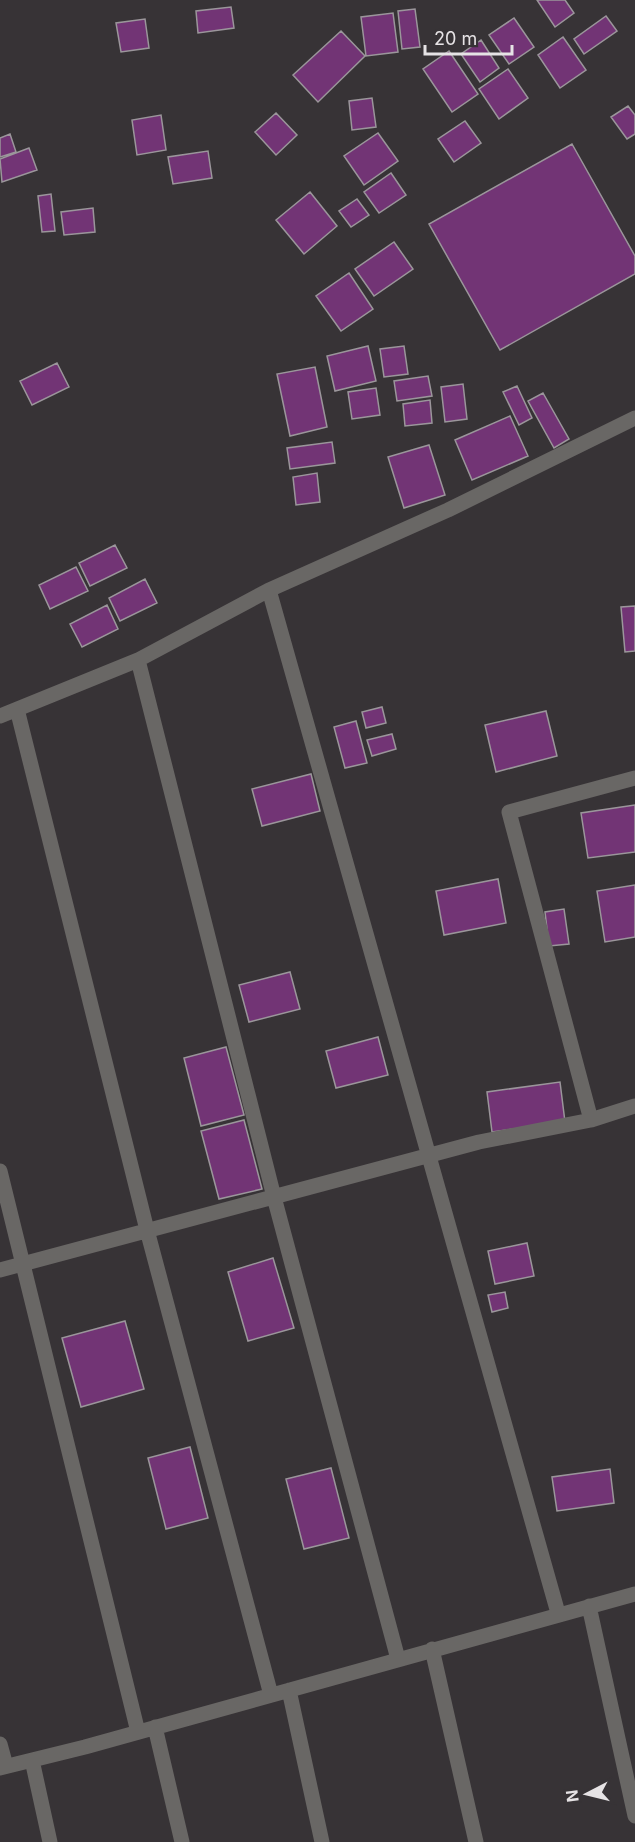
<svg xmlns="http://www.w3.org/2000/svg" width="635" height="1842" viewBox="0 0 635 1842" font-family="Inter,sans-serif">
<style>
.building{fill:#723475;stroke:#9b969b;stroke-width:1.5}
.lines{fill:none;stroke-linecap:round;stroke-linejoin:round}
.minor{stroke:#696765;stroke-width:15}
</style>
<rect width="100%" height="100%" fill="#373336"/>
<!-- building -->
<path class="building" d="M 537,0 L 565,0 L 574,13 L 555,27 Z
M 231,7 L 234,28 L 198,33 L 196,11 Z
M 415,9 L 420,47 L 402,49 L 398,11 Z
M 393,13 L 398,52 L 366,56 L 361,17 Z
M 606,16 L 617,31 L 584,54 L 574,39 Z
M 514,18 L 534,47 L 509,64 L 489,35 Z
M 145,19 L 149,48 L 121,52 L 116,23 Z
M 341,31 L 365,56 L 318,102 L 293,75 Z
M 563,37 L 586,70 L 560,88 L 538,55 Z
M 481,40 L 499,68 L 480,82 L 461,54 Z
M 449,51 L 478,94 L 452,112 L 423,69 Z
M 508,69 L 528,98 L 499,119 L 479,89 Z
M 372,98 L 376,127 L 352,130 L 349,101 Z
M 628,106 L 635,115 L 635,134 L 627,139 L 611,117 Z
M 276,113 L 297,135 L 276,155 L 255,132 Z
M 161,115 L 166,150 L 137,155 L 132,120 Z
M 465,121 L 481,143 L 454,162 L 438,139 Z
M 378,133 L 398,161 L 364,185 L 344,156 Z
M 10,134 L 16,152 L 0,157 L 0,138 Z
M 572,144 L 635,256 L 635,274 L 500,350 L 429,224 Z
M 29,148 L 37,170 L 2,182 L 0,159 Z
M 208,151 L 212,178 L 173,184 L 168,157 Z
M 391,173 L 406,195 L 379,213 L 364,192 Z
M 310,192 L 337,226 L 304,254 L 276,220 Z
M 51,194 L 55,231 L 42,232 L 38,196 Z
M 357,199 L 369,215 L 351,227 L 339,211 Z
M 93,208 L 95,232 L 64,235 L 61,212 Z
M 394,242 L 413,269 L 374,296 L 355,269 Z
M 349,273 L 373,309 L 341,331 L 316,296 Z
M 368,346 L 376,381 L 335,391 L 327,356 Z
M 404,346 L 408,374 L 384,377 L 380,349 Z
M 57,363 L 69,387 L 32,405 L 20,381 Z
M 315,367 L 327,427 L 290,436 L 277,374 Z
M 428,376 L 432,396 L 397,401 L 394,381 Z
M 463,384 L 467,419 L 445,422 L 441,387 Z
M 517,386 L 532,418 L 519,425 L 503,392 Z
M 376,388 L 380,415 L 352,419 L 348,392 Z
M 543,393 L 569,439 L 554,448 L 528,401 Z
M 430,400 L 432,423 L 405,426 L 403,404 Z
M 510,416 L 528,456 L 472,480 L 455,440 Z
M 332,442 L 335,463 L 290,469 L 287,448 Z
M 429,445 L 445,495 L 404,508 L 388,457 Z
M 317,473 L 320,502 L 296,505 L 293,477 Z
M 115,545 L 127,568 L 90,586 L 79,563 Z
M 76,567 L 88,591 L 50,609 L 39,585 Z
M 145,579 L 157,603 L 120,621 L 109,598 Z
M 107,605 L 118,629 L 82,647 L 70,624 Z
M 635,606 L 635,651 L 625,652 L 621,607 Z
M 382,707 L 386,723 L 366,728 L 362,712 Z
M 546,711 L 557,756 L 496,772 L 485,725 Z
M 356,721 L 367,763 L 345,768 L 334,727 Z
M 392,734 L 396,749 L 372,756 L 367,740 Z
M 311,774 L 320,811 L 262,826 L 252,789 Z
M 635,805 L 635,852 L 588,858 L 581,813 Z
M 498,879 L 506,923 L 444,935 L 436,891 Z
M 635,885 L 635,937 L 605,942 L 597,891 Z
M 564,909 L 569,944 L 549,946 L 545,912 Z
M 290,972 L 300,1009 L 249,1022 L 239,985 Z
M 378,1037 L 388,1075 L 336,1088 L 326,1051 Z
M 226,1047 L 244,1115 L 201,1126 L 184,1058 Z
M 560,1082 L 565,1122 L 492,1132 L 487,1092 Z
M 244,1120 L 262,1189 L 219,1199 L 201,1131 Z
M 527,1243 L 534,1276 L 495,1284 L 488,1251 Z
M 273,1258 L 294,1328 L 248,1341 L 228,1272 Z
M 505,1292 L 508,1308 L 492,1312 L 488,1295 Z
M 125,1321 L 144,1389 L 81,1407 L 62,1338 Z
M 190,1447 L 208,1518 L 166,1529 L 148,1458 Z
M 331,1468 L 349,1538 L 304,1549 L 286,1479 Z
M 610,1469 L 614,1503 L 557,1511 L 552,1477 Z"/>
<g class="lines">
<!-- minor -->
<path class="minor" d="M 269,590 L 558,1613
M 138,660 L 274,1197 L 398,1659
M 17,709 L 147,1230 L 271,1695
M 0,716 L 138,660 L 269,590 L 448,510 L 635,418
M 591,1120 L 509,812 L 635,778
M 0,1171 L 138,1732
M 0,1270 L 479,1142 L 591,1120 L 635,1106
M 589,1606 L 635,1816
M 432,1649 L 476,1842
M 289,1690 L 322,1842
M 155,1727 L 182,1842
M 0,1744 L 6,1766
M 32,1760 L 50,1842
M 0,1768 L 85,1747 L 635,1594"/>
</g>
<!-- north arrow -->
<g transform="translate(587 1794) rotate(263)" stroke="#373336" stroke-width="4.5" paint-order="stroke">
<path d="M0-4.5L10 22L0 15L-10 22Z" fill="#e6e3e5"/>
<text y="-9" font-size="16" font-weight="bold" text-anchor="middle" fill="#e6e3e5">N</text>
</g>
<!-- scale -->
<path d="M425 45v9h87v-9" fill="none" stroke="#e6e3e5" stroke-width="3"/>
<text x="434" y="45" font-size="18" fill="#e6e3e5" stroke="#373336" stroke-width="4.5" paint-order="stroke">20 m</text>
</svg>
